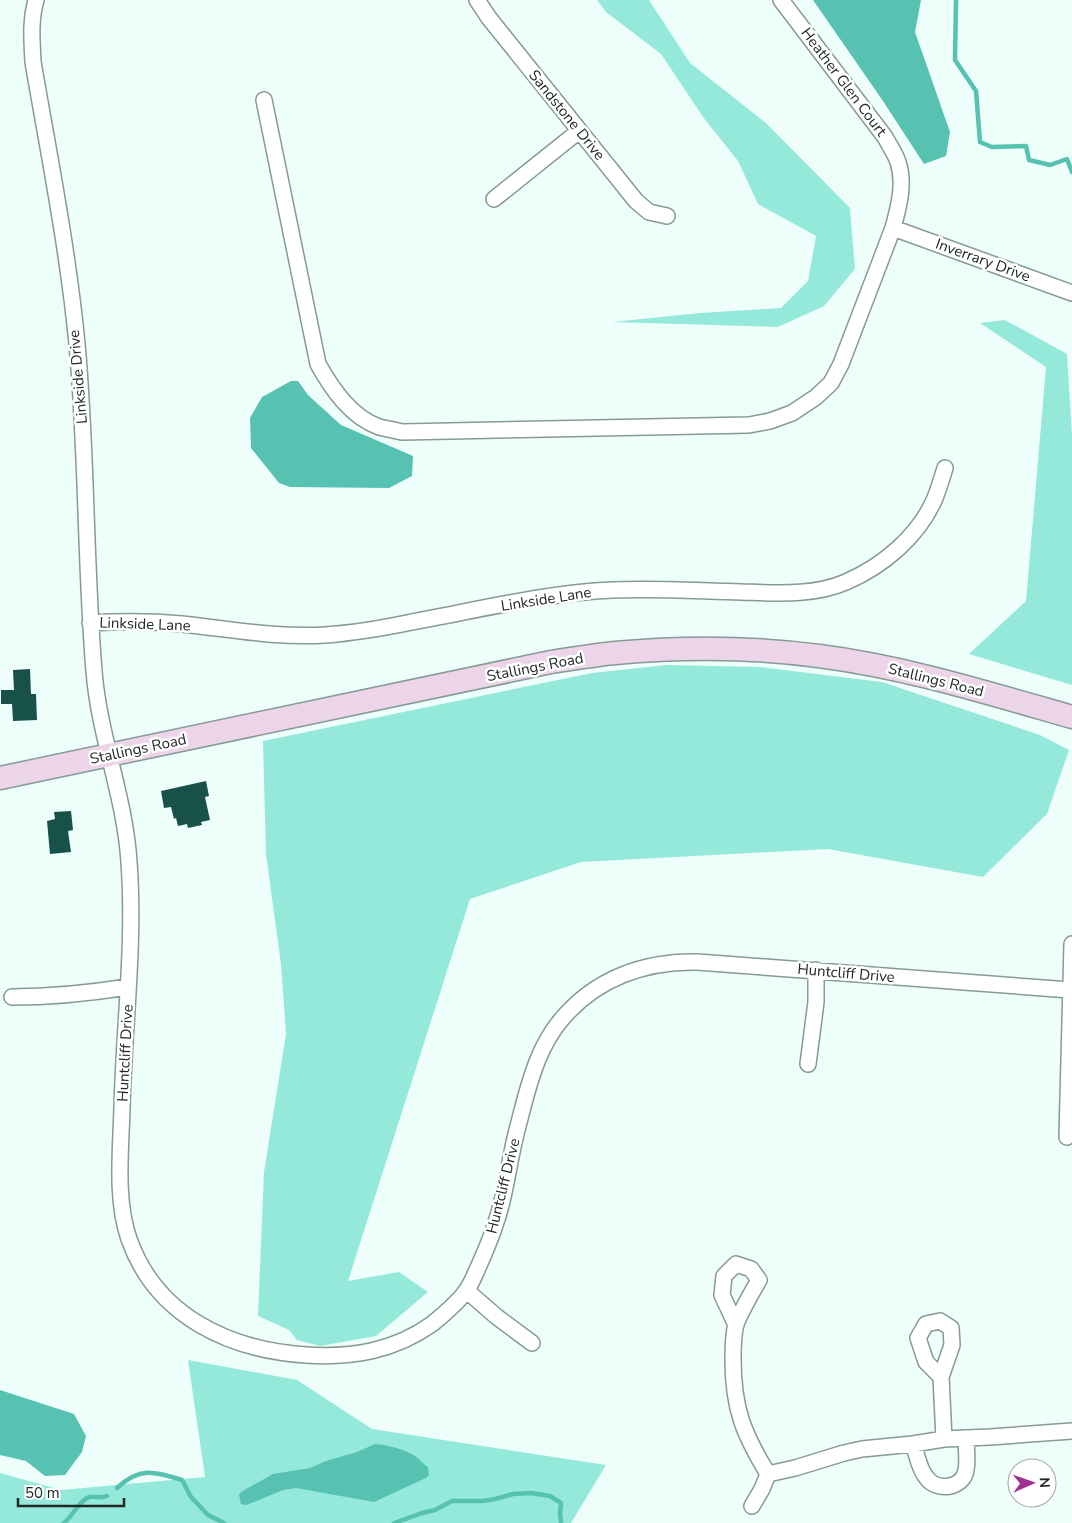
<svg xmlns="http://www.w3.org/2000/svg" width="1072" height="1523" viewBox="0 0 1072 1523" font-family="'Nunito Sans',sans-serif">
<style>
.green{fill:#95e9db}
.water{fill:#57c1b2}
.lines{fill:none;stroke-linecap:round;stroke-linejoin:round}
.stream{stroke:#57c1b2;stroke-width:4.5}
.building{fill:#175149}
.street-casing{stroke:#869a96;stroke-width:18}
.secondary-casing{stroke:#869a96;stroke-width:25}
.street{stroke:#fff;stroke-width:15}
.secondary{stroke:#ecd5e8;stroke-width:22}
.labels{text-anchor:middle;stroke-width:5;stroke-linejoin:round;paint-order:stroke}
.street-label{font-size:15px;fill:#212928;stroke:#fff}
</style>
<rect width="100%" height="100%" fill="#edfefb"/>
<!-- green -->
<path class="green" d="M 597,0 L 649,0 L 690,63 L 766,123 L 850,208 L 855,269 L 824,306 L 778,327 L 612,322 L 701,313 L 781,308 L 808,281 L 816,236 L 758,204 L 738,161 L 703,117 L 661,54 L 606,12 Z
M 1005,320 L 1067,354 L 1072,436 L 1072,685 L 969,654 L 1026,601 L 1046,367 L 980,323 Z
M 667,665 L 760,667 L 882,682 L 1040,735 L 1069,750 L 1047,814 L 983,877 L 828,849 L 581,862 L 470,899 L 348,1281 L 399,1272 L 428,1292 L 376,1336 L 320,1346 L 297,1340 L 289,1330 L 258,1316 L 264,1172 L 286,1034 L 281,964 L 266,854 L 263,741 L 592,673 Z
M 188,1360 L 297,1380 L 372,1429 L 606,1465 L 571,1523 L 0,1523 L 0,1473 L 61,1490 L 205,1477 Z"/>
<!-- water -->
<path class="water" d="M 813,0 L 921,0 L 915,32 L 950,132 L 946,156 L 924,164 L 883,101 Z
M 291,381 L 298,381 L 308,395 L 341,425 L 413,456 L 412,476 L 389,488 L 290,487 L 279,483 L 251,448 L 250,418 L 262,397 Z
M 0,1390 L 74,1414 L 86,1436 L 82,1452 L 65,1475 L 45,1476 L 26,1461 L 0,1455 Z
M 375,1444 C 388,1445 404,1449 415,1456 C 420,1459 423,1464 428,1467 L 429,1475 L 426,1478 L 374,1502 L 296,1488 L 283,1490 L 254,1502 L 246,1505 L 241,1504 L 239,1495 L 241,1492 L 273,1474 L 310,1468 L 326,1461 L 357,1452 Z"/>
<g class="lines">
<!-- stream -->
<path class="stream" d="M 956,0 L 955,60 L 976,91 L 980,142 L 992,147 L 1026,146 L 1029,160 L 1050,165 L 1067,159 L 1072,172
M 117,1488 C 139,1467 154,1471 182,1480 L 191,1497 L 208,1515 L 224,1523
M 64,1523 C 72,1517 81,1498 90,1497 C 97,1496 99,1499 107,1496
M 394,1523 L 422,1513 L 435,1510 L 452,1501 L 483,1501 L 495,1499 L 513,1494 L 531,1493 L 550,1496 L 561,1503 L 560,1514 L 561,1523"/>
</g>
<!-- building -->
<path class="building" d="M 30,669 L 31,694 L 36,694 L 37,720 L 13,721 L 12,704 L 1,704 L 1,690 L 14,690 L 13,670 Z
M 206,781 L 209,796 L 205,797 L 210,820 L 201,822 L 202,825 L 188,828 L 187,824 L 178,826 L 176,818 L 174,819 L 171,807 L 164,808 L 161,791 Z
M 71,811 L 73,830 L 68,831 L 71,852 L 50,854 L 47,821 L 55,819 L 54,812 Z"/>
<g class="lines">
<defs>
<path id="street" d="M 36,0 C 30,21 32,40 33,62 C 49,155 68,250 77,344 C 87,453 85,562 94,671 C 99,736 125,797 129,862 C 135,944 124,1026 122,1107 C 121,1149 115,1199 129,1239 C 156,1316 229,1350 306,1355 C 352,1358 394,1351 432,1324 C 443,1315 461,1300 468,1288 C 472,1282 474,1276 477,1270 C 484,1254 491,1239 496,1222 C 504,1200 507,1176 512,1152 C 515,1136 520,1119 524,1103 C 532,1073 541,1044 561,1020 C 596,978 645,961 697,962 L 1070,990
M 477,0 L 489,18 L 636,201 L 649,212 L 667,216
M 264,100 L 318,364 C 332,389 351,417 379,427 C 387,429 395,430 402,432 L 749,425 L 770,421 L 792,413 L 816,397 L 831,383 L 841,364 L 893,228 C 899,206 905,183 898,162 C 895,153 889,145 885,137 L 781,0
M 494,199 L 579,131
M 893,228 L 1072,293
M 90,623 C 121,621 151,621 182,624 C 230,629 277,638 325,635 C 354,633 383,628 412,622 C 478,610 545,593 612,590 C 655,588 698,591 741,592 C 776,593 814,596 846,582 C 883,566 919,536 935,498 C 939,488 942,478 945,468
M 12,997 C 51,997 90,993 128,987
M 808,1064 L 816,1002 L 816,970
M 1067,1137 L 1072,944
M 467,1291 L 497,1317 L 532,1343
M 736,1325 L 722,1295 L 724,1276 L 736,1264 L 751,1269 L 759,1280 C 751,1294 742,1309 736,1324 C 733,1335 733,1348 733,1359 C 733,1408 743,1433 768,1474
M 941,1377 L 926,1362 L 918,1338 L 926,1324 L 940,1321 L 951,1328 L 952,1345 L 941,1377 L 944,1439
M 913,1444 C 917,1454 919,1469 926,1477 C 936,1492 963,1489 966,1470 C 968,1460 966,1448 966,1438
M 752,1506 L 762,1489 L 768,1474 L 795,1468 L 844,1453 L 862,1449 L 913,1444 L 944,1439 L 990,1437 L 1072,1431"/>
<path id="secondary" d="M 0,778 L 551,662 C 572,659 593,655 615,653 C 682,647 752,647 819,656 C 905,667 988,693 1072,717"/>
</defs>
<!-- street casing -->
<use href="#street" class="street-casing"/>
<!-- secondary casing -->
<use href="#secondary" class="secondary-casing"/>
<!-- street -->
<use href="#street" class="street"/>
<!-- secondary -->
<use href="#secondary" class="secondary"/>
</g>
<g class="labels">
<!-- street labels -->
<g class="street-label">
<text transform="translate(844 82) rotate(53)" y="5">Heather Glen Court</text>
<text transform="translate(567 115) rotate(51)" y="5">Sandstone Drive</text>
<text transform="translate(983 260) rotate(20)" y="5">Inverrary Drive</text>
<text transform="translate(78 377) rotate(-95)" y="5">Linkside Drive</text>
<text transform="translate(546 599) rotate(-9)" y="5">Linkside Lane</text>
<text transform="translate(145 624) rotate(2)" y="5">Linkside Lane</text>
<text transform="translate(535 667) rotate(-11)" y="5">Stallings Road</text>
<text transform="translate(936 680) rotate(14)" y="5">Stallings Road</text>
<text transform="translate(138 749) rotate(-12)" y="5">Stallings Road</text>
<text transform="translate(846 973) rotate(5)" y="5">Huntcliff Drive</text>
<text transform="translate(125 1053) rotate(-87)" y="5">Huntcliff Drive</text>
<text transform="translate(503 1186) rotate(-76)" y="5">Huntcliff Drive</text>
</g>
</g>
<!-- north arrow -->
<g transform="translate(1032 1483) rotate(88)"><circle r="24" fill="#ffffff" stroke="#a6a9a9"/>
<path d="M0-4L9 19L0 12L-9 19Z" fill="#9f3190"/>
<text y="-8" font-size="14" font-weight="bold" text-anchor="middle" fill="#212928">N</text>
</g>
<!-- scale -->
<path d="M18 1498v8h106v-8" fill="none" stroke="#212928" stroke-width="2.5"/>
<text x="25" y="1498" font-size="15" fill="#212928" stroke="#ffffff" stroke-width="4" paint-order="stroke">50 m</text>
</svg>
